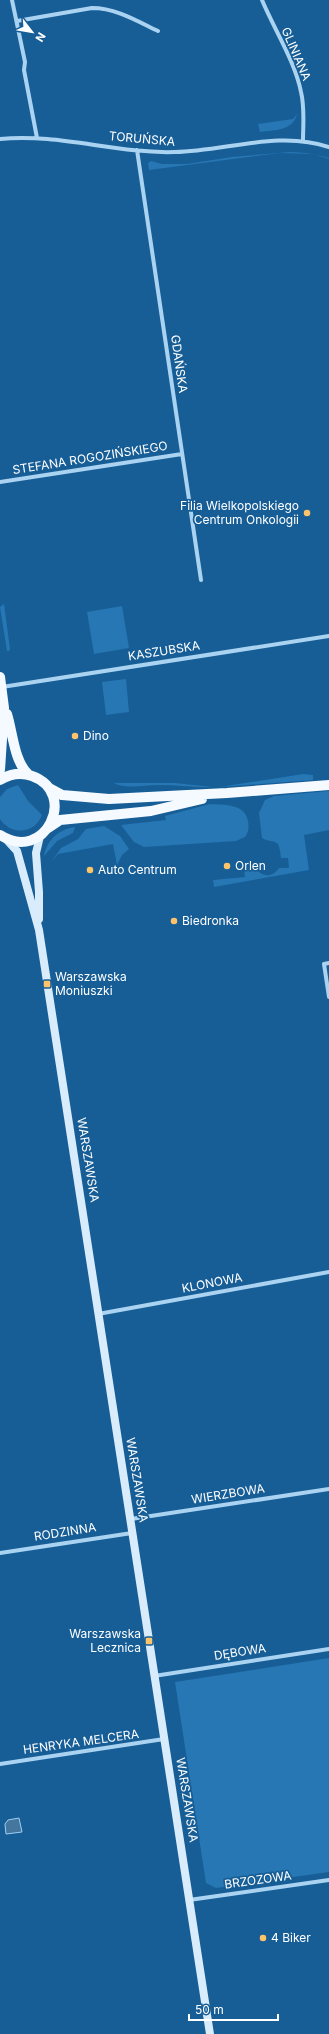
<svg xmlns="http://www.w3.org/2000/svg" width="329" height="2034" viewBox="0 0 329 2034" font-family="Inter,sans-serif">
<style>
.green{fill:#2677b4}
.water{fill:#44769e;stroke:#9dcff4}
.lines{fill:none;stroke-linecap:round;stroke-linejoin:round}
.minor{stroke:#aad3f1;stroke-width:4}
.secondary{stroke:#d9ecfc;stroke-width:8}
.primary{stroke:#f4faff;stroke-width:10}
.poi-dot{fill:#ffc36a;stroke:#175e97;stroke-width:1.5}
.labels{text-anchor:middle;stroke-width:3.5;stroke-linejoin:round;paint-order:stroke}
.street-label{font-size:12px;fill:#fff;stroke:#175e97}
.poi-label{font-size:12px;fill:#fff;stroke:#175e97;text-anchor:start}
</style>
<rect width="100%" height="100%" fill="#175e97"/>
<!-- green -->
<path class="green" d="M 297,114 C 293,131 274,130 260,132 L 258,124 L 293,119 Z
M 290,152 C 303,152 316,154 329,158 L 329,159 L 313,154 L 280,153 L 149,170 L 148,163 L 151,161 L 162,164 L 187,164 L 232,157 Z
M 4,604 L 10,649 L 9,651 L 7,651 L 0,607 Z
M 122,606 L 129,648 L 94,654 L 87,612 Z
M 126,679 L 129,712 L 106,715 L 102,682 Z
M 303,774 L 313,775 L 313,780 L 220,787 Z
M 114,783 L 175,783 L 212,787 C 195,788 178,785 161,785 C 148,784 126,790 114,783 Z
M 18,785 L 28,801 L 42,815 C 35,834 11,836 0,819 L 0,797 L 7,789 Z
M 329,791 L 329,830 L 304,835 L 309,870 L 214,887 L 213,880 L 245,877 L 244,870 L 255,868 C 262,877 272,878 279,868 L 289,868 L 288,858 L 281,858 C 279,836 275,845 262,838 L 259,813 L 265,800 L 274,796 Z
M 210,804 C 223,805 245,803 248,821 C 249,827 249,831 245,837 L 236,841 L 144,847 L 134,842 L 121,825 L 166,820 L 165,816 Z
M 104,826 L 120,836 L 129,849 L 122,855 L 117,865 L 113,844 L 58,854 L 51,862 L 61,848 L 78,839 L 86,829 Z
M 75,827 L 73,833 L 57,841 L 44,856 C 47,840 59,829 75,827 Z
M 329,1658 L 329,1872 L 216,1888 L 206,1883 L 175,1682 Z"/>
<!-- water -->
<path class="water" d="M 19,1818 L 22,1832 L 6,1834 L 5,1824 L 8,1820 Z"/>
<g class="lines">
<!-- minor -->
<path class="minor" d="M 12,0 L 25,62 L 24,70 L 37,138
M 262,0 C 274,29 295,61 301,92 C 305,108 303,125 303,141
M 17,21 L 92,8 C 116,8 137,21 158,31
M 0,139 C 59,133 116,154 175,152 C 226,151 279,130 329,147
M 137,150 L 201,580
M 0,482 L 182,454
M 2,687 L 329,636
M 329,963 L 324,964 L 329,997
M 98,1314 L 329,1272
M 131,1519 L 329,1489
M 0,1553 L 132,1533
M 154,1676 L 329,1649
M 0,1764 L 164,1739
M 189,1900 L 329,1880"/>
<!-- secondary -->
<path class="secondary" d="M 6,839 L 17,851 L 39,930 L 210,2034
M 39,919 L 39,892 L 36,853 L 40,836"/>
<!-- primary -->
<path class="primary" d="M 0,677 L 4,708 L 0,770
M 7,714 C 13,733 14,762 29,775
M 0,780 C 10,774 21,772 32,776 C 79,793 45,864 0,835
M 49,788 L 62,795 L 109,799 L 227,793 L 329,785
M 48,828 L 60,820 L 151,811 L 202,799"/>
</g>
<!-- markers -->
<g class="poi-dot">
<circle cx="307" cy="513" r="4"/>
<circle cx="75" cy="736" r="4"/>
<circle cx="227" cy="866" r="4"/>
<circle cx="90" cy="870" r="4"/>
<circle cx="174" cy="921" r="4"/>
<rect x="43" y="980" width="8" height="8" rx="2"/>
<rect x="145" y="1637" width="8" height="8" rx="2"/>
<circle cx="263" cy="1938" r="4"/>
</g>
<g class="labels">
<!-- street labels -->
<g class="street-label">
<text transform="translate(296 54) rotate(67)" y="4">GLINIANA</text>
<text transform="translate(142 139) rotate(5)" y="4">TORUŃSKA</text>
<text transform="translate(179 364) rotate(82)" y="4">GDAŃSKA</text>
<text transform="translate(90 458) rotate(-9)" y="4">STEFANA ROGOZIŃSKIEGO</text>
<text transform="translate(164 651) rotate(-9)" y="4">KASZUBSKA</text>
<text transform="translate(88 1160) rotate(81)" y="4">WARSZAWSKA</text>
<text transform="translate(212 1283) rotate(-11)" y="4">KLONOWA</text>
<text transform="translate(137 1480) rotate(81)" y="4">WARSZAWSKA</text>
<text transform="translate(228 1494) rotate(-9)" y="4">WIERZBOWA</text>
<text transform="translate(65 1532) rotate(-9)" y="4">RODZINNA</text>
<text transform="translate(240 1652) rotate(-9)" y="4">DĘBOWA</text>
<text transform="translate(81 1742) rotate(-8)" y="4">HENRYKA MELCERA</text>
<text transform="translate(187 1800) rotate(81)" y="4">WARSZAWSKA</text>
<text transform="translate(258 1880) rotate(-8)" y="4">BRZOZOWA</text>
</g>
<!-- poi labels -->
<g class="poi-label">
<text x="299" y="510" text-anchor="end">Filia Wielkopolskiego<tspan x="299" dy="14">Centrum Onkologii</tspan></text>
<text x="83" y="740">Dino</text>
<text x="235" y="870">Orlen</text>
<text x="98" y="874">Auto Centrum</text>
<text x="182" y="925">Biedronka</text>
<text x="55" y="981">Warszawska<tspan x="55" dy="14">Moniuszki</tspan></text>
<text x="141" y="1638" text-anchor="end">Warszawska<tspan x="141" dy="14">Lecznica</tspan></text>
<text x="271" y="1942">4 Biker</text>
</g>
</g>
<!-- north arrow -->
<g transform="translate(32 32) rotate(121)" stroke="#175e97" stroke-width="3" paint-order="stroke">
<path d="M0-3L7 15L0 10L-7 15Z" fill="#ffffff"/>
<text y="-6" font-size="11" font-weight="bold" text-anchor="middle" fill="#ffffff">N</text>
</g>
<!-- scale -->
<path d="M189 2014v6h89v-6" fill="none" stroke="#ffffff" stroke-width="2"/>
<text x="195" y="2014" font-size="12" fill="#ffffff" stroke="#175e97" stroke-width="3" paint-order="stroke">50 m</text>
</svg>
